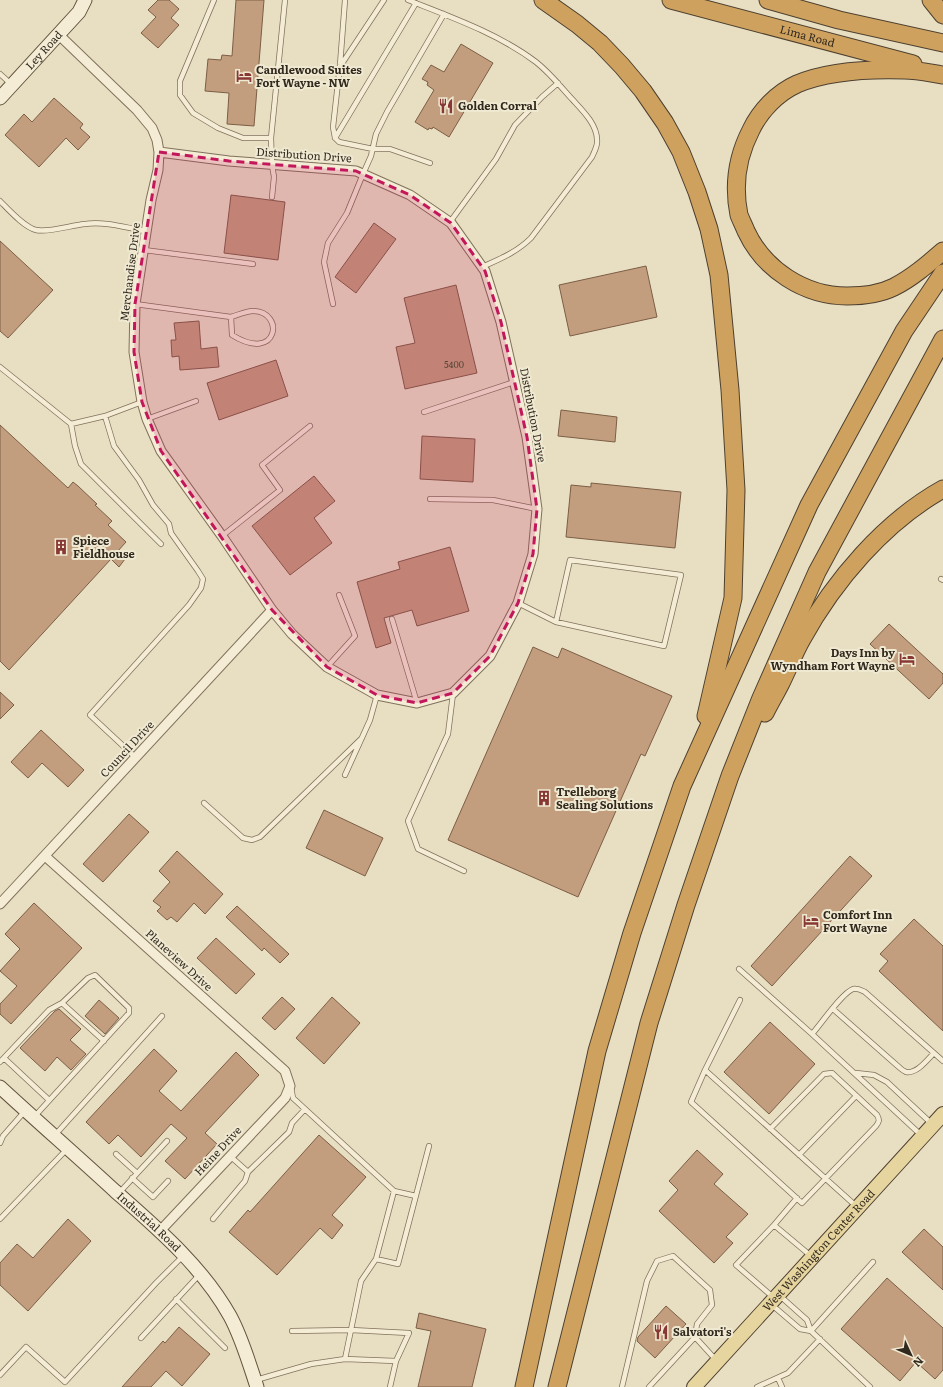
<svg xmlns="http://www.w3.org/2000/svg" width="943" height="1387" viewBox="0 0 943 1387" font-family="Literata,serif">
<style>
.building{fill:#c29e7e;stroke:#7c5e45}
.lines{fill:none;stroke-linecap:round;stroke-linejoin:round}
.lane-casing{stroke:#80715c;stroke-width:6}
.street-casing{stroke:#80715c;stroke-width:11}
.secondary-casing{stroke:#62533f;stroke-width:15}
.primary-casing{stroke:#4e4030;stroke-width:16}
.highway-casing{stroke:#4e4030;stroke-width:19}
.lane{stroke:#f4ecd5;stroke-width:4.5}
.street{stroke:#f4ecd5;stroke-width:9}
.secondary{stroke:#f4ecd5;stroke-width:13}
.primary{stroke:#e7d59f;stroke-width:14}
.highway{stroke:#cea25e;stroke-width:17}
.marked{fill:#c2185b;fill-opacity:0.2;stroke:#c2185b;stroke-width:3;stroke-dasharray:8 5;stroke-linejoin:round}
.labels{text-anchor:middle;stroke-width:4;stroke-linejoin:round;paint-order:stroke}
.number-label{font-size:9px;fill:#564636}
.street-label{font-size:11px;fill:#32291e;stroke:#f0e9d2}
.poi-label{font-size:11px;font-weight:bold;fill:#32291e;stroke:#f0e9d2;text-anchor:start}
</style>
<rect width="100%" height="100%" fill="#e8dfc3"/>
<!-- building -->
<path class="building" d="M 158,0 L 169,0 L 179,9 L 171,18 L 179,25 L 158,48 L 141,33 L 156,17 L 148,10 Z
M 236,0 L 264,0 L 254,126 L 227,124 L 229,93 L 205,91 L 208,59 L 221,60 L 222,55 L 232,56 Z
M 461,44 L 493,63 L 449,137 L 433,127 L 432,129 L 429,128 L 428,130 L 415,122 L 434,90 L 427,85 L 428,82 L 422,79 L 431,65 L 444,72 Z
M 54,98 L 83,124 L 80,128 L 90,137 L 78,150 L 66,138 L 39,167 L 5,135 L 24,114 L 32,122 Z
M 231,195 L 285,202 L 278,260 L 224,253 Z
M 374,223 L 396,239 L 356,293 L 335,277 Z
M 0,241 L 53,290 L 8,338 L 0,331 Z
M 646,266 L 657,317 L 570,336 L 559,285 Z
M 456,285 L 477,373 L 405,389 L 396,347 L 415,343 L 404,298 Z
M 199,321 L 201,349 L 217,347 L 219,367 L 180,370 L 179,356 L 172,357 L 171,340 L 176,340 L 174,323 Z
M 276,360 L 288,396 L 219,420 L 207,383 Z
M 561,410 L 617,417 L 615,442 L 558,436 Z
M 0,425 L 68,488 L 73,482 L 78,486 L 97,504 L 95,505 L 112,521 L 108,525 L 126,542 L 117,552 L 125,559 L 119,567 L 111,559 L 9,670 L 0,661 Z
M 422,436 L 475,439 L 473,482 L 420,479 Z
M 314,476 L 335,501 L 314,518 L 332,543 L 290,575 L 252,526 Z
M 591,483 L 681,492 L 675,548 L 566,537 L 571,485 L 591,487 Z
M 450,547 L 469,611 L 417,626 L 412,610 L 384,618 L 391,643 L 376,648 L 357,582 L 400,569 L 398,562 Z
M 889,624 L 943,674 L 943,683 L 929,699 L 870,644 Z
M 533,647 L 558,658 L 562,648 L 672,696 L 645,756 L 641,754 L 578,897 L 448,840 Z
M 0,692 L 14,705 L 0,719 Z
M 41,730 L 84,770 L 68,787 L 42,763 L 28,778 L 11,762 Z
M 324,810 L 383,838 L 365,876 L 306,848 Z
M 129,814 L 149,832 L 103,882 L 83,864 Z
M 177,851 L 223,894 L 205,914 L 194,903 L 177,922 L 171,917 L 167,920 L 157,911 L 161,907 L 153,901 L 170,882 L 159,871 Z
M 850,856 L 872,876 L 772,986 L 751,966 Z
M 34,903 L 82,948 L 11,1024 L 0,1014 L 0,1004 L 17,986 L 0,971 L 20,949 L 5,934 Z
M 237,906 L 289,954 L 280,963 L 264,948 L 262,951 L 226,917 Z
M 914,919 L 943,946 L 943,1031 L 879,971 L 888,961 L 880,954 Z
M 216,938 L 255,974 L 236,994 L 197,958 Z
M 282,997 L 295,1009 L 275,1030 L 262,1018 Z
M 332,997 L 360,1023 L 324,1064 L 296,1038 Z
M 99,1000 L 119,1018 L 105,1034 L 85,1016 Z
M 59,1009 L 81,1029 L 70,1040 L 86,1054 L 71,1070 L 57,1057 L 45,1071 L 20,1048 L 55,1011 Z
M 770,1022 L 815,1064 L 769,1114 L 724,1072 Z
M 154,1049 L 177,1071 L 159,1091 L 181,1111 L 236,1052 L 259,1075 L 205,1133 L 217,1144 L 185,1179 L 165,1161 L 187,1138 L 171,1124 L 141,1157 L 118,1135 L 109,1144 L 86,1122 Z
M 319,1135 L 366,1177 L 332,1215 L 343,1225 L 332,1239 L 320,1228 L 277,1275 L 229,1232 L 248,1210 L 250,1212 Z
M 697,1150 L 723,1174 L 714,1184 L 748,1214 L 726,1237 L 733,1243 L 714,1263 L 659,1211 L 678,1190 L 669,1181 Z
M 68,1219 L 91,1241 L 28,1311 L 0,1285 L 0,1263 L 17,1244 L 33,1258 Z
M 924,1229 L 943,1247 L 943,1290 L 902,1252 Z
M 887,1278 L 943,1328 L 943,1370 L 935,1379 L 916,1362 L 900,1381 L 841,1329 Z
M 666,1306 L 686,1324 L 655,1358 L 637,1341 L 638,1337 Z
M 419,1313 L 486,1329 L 472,1387 L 418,1387 L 431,1331 L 416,1328 Z
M 179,1327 L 210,1354 L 182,1386 L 166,1371 L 151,1387 L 122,1387 L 163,1341 L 165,1343 Z"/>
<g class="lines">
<defs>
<path id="lane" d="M 214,0 L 180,81 L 180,95 L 193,113 L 218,128 L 243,138 L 271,138
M 345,0 L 340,65 L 333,127 L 335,138 L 339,142 L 373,149 L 390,149 L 430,163
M 408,0 C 451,17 499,34 536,62 C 550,73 561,87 572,99 C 582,110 597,124 597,140 C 598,146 594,152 592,157 L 531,238 C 517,252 500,259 482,267
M 341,65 L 384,0
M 0,74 L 11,84
M 335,138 L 416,3
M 272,197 L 274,177 L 272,165 L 271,138 L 285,0
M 0,201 C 9,210 24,227 36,230 C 48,233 72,225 85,224 C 106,221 126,228 146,231
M 450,222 L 496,159 L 515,125 L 542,97 L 558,83
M 144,250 L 253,264
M 135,304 L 231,317 L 232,335 C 279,364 285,311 253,311 C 246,311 238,315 231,317
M 333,304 L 324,262 L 328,243 L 347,213 L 363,174 L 371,156 L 376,134 L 387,112 L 444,14
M 0,367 L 71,424 L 105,416 L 142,402
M 424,412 L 514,382
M 105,416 L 114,446 L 139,480 L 153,505 L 169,524 L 171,533 L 198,571 L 203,579 L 201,588 L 189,605 L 90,715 L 135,757
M 147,419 L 196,401
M 71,424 L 75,446 L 81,464 L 161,544
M 430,499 L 493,500 L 537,509
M 222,536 L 280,490 L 262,465 L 310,426
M 941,579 L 943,580
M 518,603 L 556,622 L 664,646 L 681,575 L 570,560 L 556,622
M 392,619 L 417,703
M 327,667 L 355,636 L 339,595
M 453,694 L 448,734 L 408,821 L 418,849 L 464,871
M 345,775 L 370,720 L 377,695
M 204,803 L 243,838 L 252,840 L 260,837 L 362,738
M 739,969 L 812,1034 L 921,1135
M 740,1000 L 705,1070 L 856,1206
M 62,1003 L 104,1041
M 833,1009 L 900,1068 C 902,1070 904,1071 906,1072 C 917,1074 927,1060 934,1053
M 812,1034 C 821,1024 842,993 853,989 C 858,988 861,990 865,992 L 943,1061
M 4,1058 L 49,1100
M 0,1062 L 49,1010 L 62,1003 L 88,978 L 95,975 L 129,1008 L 129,1013 L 35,1116
M 705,1070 L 691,1102 L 802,1203 L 876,1126 C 879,1122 880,1120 877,1115 L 832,1073 L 824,1074 L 770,1129
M 856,1073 L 874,1075 L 887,1082 L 932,1124
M 291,1087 L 293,1098 L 394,1191
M 55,1135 L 162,1016
M 0,1143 L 3,1136 L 25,1111
M 116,1154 L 137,1173
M 799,1155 L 856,1096
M 248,1172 L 289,1132 L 292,1123 L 305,1109
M 132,1178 L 153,1197 L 168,1181
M 119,1193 L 167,1141
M 0,1219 L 67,1149
M 213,1219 L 245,1181 L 248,1172 L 230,1156
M 774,1225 L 797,1198
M 376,1259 L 394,1191 L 416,1196
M 774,1298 L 736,1265 L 774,1225 L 811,1256
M 176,1299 L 225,1348
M 772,1305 L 800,1329 L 811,1331 L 807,1320 L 779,1295
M 292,1331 L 351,1330 L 409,1333 L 396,1361
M 141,1338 L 200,1274
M 345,1359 L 361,1281 L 376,1259 L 398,1264 L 429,1146
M 0,1375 L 26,1347 L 65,1382 L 156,1283 L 182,1257
M 778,1378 L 782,1387
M 256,1380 L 311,1364 L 345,1359 L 396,1361 L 390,1387
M 622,1387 L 647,1281 L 657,1261 L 673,1256 L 710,1290 L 712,1305 L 697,1324 L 695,1337 L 716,1360
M 649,1387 L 695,1337
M 757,1387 L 788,1373 L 820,1339
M 870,1387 L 811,1331 L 873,1262"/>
<path id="street" d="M 58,34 L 137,110 L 152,128 L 157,140 L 159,152 L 158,170 L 151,200 L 135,304 L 134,352 L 142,402 L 147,419 L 161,451 L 222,536 L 272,610 L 292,634 L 327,667 L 377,695 L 417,703 L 453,693 L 490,656 L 518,603 L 533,554 L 537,509 L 527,437 L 501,322 L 485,271 L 451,223 L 410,195 L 356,171 L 229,161 L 159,152
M 45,856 L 285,1071 L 290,1086 L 285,1098 L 160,1231
M 0,904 L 272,610"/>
<g id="secondary">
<path id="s1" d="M 0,98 L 79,12 L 85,0"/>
<path id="s2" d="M 0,1087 C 38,1122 77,1156 115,1191 C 157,1228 202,1266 230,1316 C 242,1338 249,1363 257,1387"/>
</g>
<g id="primary">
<path id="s3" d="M 694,1387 L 943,1114"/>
</g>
<g id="highway">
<path d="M 543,0 L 577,24 L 600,43 L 622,66 L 643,91 L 665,123 L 681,152 L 697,192 L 709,229 L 719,275 L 730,390 L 736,490 L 733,598 L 706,716"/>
<path id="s4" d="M 671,0 L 913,64"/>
<path d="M 768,0 L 839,20 L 943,43"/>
<path d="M 931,0 L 943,15"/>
<path d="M 943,75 C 930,73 917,70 904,70 C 871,69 828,71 797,84 C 777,93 760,111 751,130 C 737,157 733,185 739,215 C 741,220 744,226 746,231 C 764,270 805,296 847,296 C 863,296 880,294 894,287 C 912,278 928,264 943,251"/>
<path d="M 765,713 C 770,703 776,693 781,683 C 788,669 794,653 802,639 C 834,581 884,522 943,489"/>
<path d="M 524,1387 L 597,1051 L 632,933 L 682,786 L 809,505 L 904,331 L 943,273"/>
<path d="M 557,1387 L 649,1023 L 686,905 L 730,776 L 761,698 L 817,572 L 943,339"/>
</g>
</defs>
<!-- lane casing -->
<use href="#lane" class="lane-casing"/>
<!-- street casing -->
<use href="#street" class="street-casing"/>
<!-- secondary casing -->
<use href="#secondary" class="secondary-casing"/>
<!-- primary casing -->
<use href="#primary" class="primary-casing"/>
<!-- highway casing -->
<use href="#highway" class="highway-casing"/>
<!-- lane -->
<use href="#lane" class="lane"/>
<!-- street -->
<use href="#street" class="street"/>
<!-- secondary -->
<use href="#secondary" class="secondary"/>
<!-- primary -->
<use href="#primary" class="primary"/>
<!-- highway -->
<use href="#highway" class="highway"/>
</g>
<!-- marked area -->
<path class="marked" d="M 159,152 L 229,161 L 356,171 L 410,195 L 451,223 L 485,271 L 501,322 L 527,437 L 537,509 L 533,554 L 518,603 L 490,656 L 453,693 L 417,703 L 377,695 L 327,667 L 272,610 L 161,451 L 142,402 L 134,352 L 135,304 Z"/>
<!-- icons -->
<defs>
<symbol id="hotel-bare" viewBox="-9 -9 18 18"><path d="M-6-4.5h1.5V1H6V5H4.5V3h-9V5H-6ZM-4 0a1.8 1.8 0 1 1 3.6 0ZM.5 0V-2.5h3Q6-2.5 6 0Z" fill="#883834" stroke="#f0e9d2" stroke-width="2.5" paint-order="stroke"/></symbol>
<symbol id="restaurant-bare" viewBox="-9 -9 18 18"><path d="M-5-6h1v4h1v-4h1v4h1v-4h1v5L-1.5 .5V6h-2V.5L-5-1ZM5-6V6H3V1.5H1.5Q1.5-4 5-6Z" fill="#883834" stroke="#f0e9d2" stroke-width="2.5" paint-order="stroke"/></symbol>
<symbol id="building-bare" viewBox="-9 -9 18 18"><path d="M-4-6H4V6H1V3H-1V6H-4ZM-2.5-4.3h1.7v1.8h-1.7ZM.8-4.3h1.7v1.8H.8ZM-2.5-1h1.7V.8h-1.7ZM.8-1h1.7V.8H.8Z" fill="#883834" stroke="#f0e9d2" stroke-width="2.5" paint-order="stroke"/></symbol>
</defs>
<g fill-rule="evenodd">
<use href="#hotel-bare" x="233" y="65" width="22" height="22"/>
<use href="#restaurant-bare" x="435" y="95" width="22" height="22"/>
<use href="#building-bare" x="50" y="536" width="22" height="22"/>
<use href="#hotel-bare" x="896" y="648" width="22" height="22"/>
<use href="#building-bare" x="533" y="787" width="22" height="22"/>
<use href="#hotel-bare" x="800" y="910" width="22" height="22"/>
<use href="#restaurant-bare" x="650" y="1321" width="22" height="22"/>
</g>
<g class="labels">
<!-- number labels -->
<g class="number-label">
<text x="454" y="368">5400</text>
</g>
<!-- street labels -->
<g class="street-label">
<text dy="4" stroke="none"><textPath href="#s4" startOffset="141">Lima Road</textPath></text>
<text dy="4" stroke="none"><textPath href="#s1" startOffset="65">Ley Road</textPath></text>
<text transform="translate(304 155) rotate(4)" y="4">Distribution Drive</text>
<text transform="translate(130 272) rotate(-83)" y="4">Merchandise Drive</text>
<text transform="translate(533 415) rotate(79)" y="4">Distribution Drive</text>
<text transform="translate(127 749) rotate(-47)" y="4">Council Drive</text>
<text transform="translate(179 960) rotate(42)" y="4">Planeview Drive</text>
<text transform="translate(218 1151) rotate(-47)" y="4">Heine Drive</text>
<text dy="4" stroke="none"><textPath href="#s2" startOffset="201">Industrial Road</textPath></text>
<text dy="4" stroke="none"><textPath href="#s3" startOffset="185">West Washington Center Road</textPath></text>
</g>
<!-- poi labels -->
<g class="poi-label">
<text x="256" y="74">Candlewood Suites<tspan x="256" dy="13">Fort Wayne - NW</tspan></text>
<text x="458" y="110">Golden Corral</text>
<text x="73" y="545">Spiece<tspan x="73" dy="13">Fieldhouse</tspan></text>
<text x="895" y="657" text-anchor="end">Days Inn by<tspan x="895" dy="13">Wyndham Fort Wayne</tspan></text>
<text x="556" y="796">Trelleborg<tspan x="556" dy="13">Sealing Solutions</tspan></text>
<text x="823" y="919">Comfort Inn<tspan x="823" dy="13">Fort Wayne</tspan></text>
<text x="673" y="1336">Salvatori's</text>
</g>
</g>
<!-- north arrow -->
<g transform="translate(911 1355) rotate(134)" stroke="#f0e9d2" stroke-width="3" paint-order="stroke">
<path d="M0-3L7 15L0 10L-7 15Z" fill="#32291e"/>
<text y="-6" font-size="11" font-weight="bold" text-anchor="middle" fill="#32291e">N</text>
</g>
</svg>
